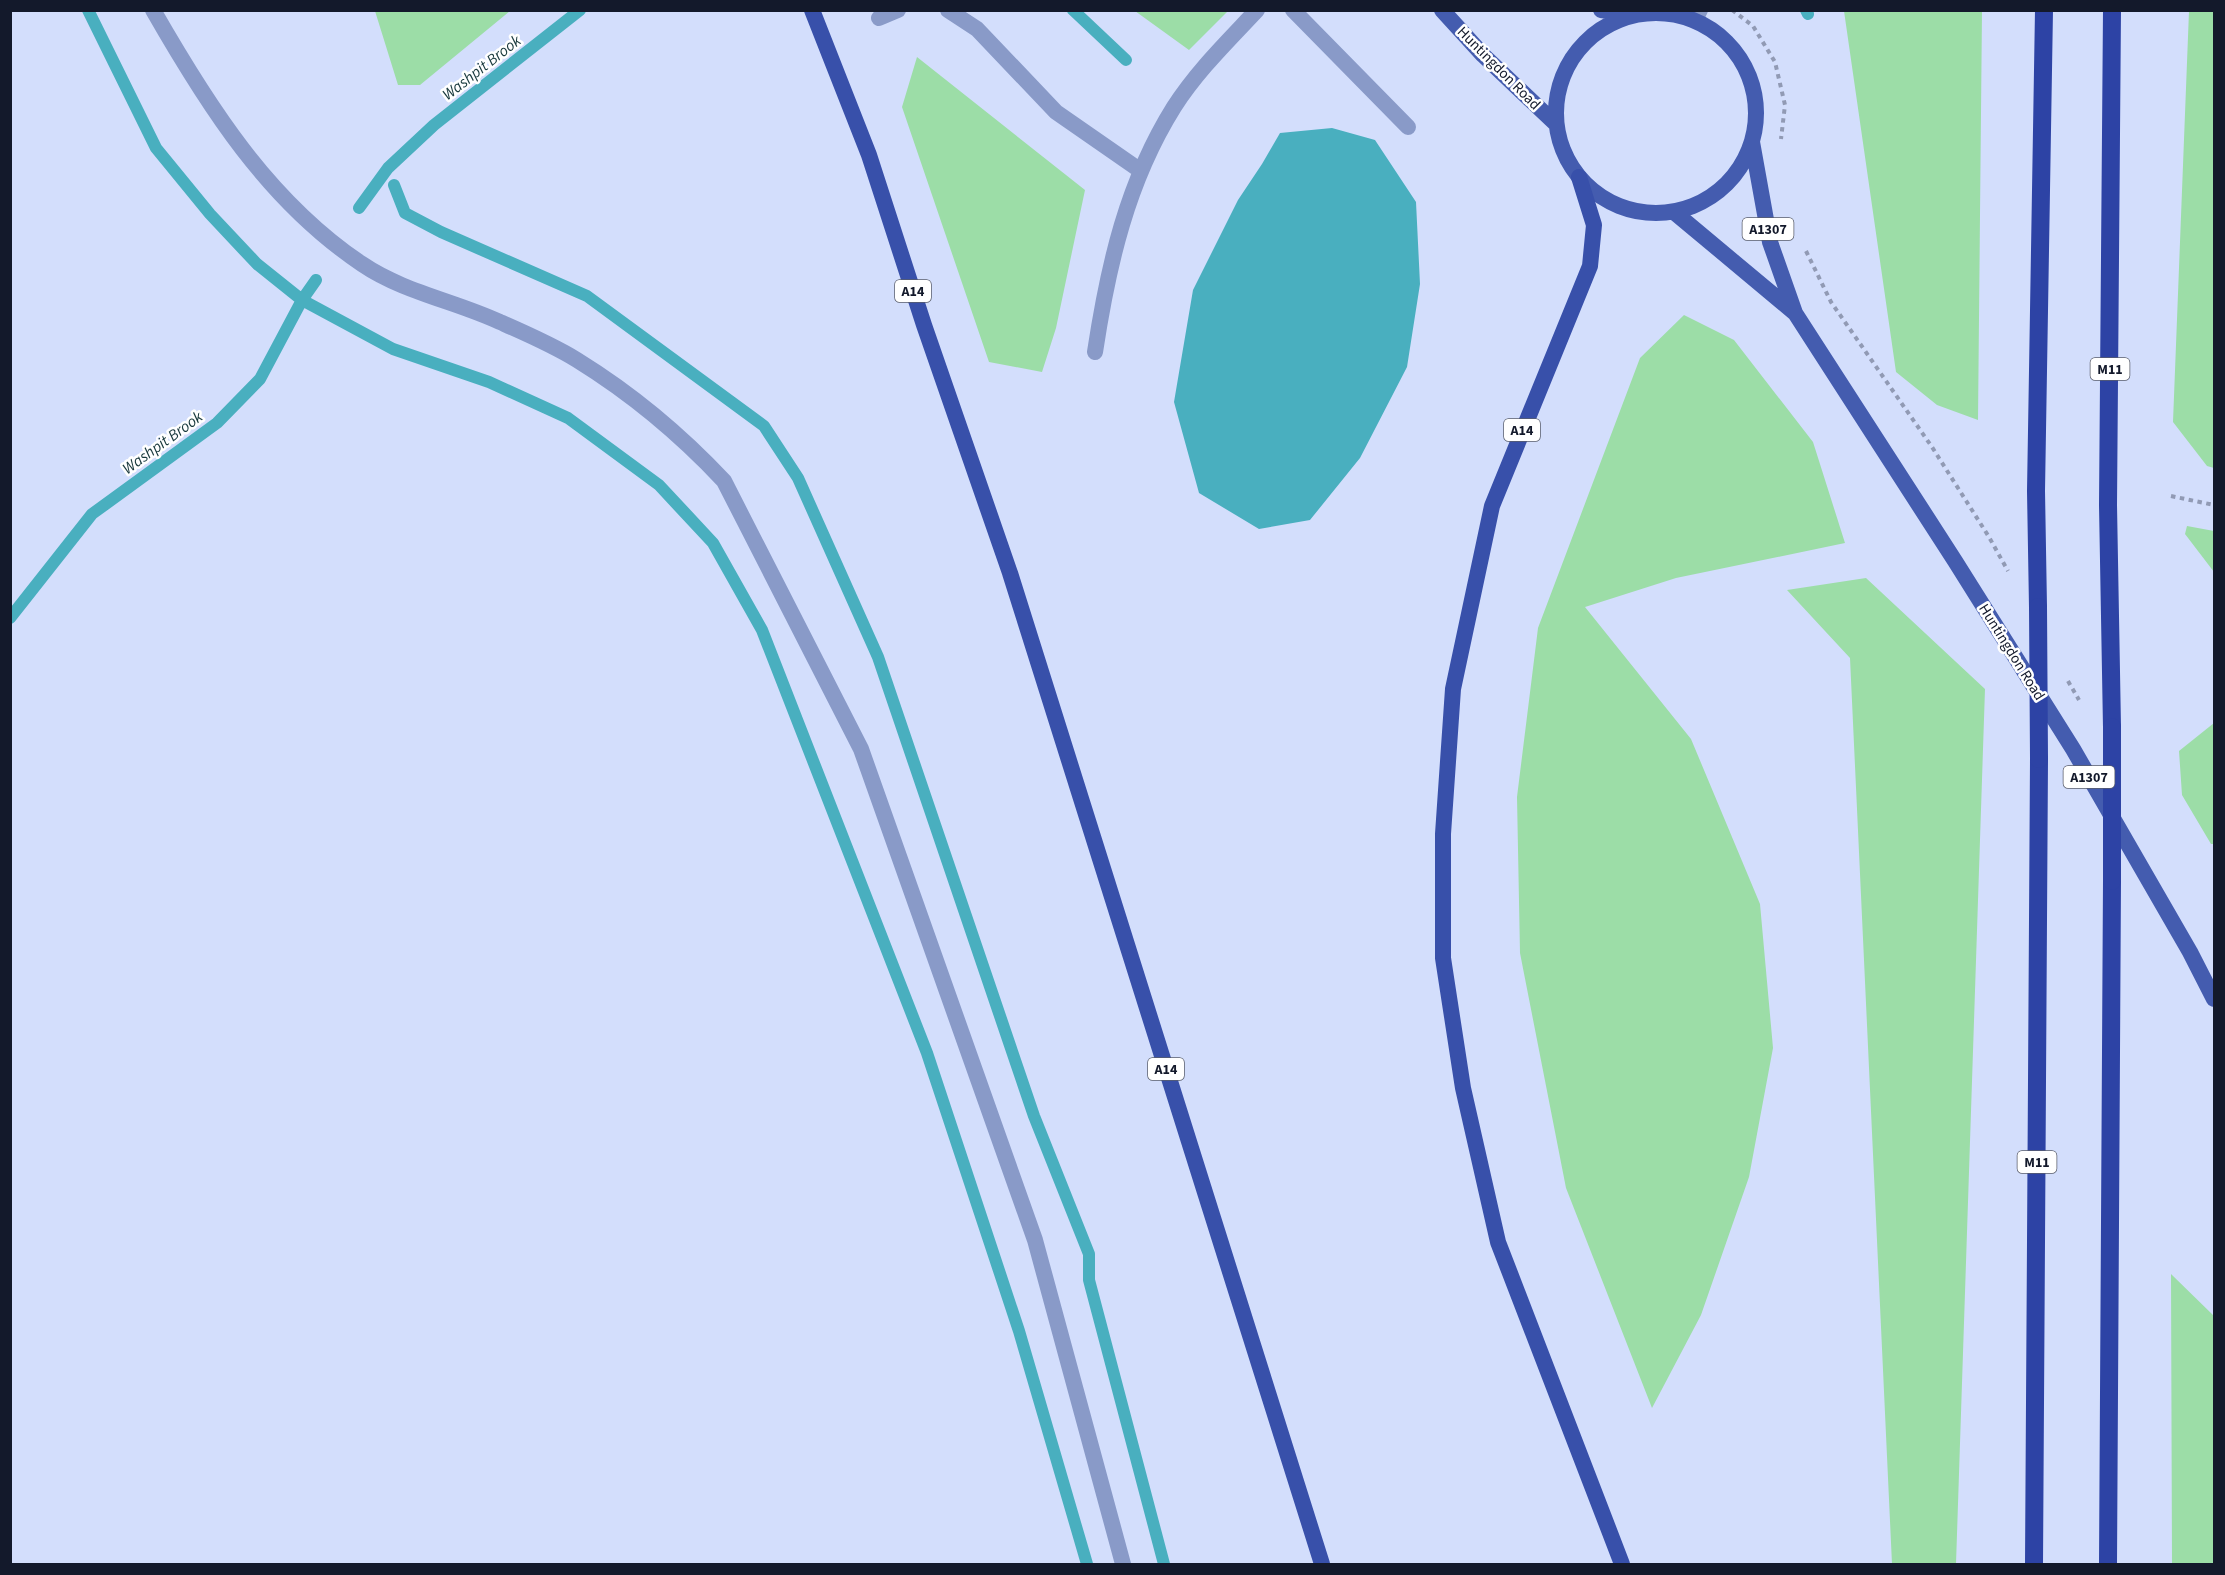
<svg xmlns="http://www.w3.org/2000/svg" width="2225" height="1575" viewBox="0 0 2225 1575" font-family="'Source Sans 3',sans-serif">
<style>
.green{fill:#9cdda7}
.water{fill:#49afbf}
.lines{fill:none;stroke-linecap:round;stroke-linejoin:round}
.stream{stroke:#49afbf;stroke-width:12}
.path{stroke:#919ab4;stroke-width:4;stroke-dasharray:4.5 4.5;stroke-linecap:butt}
.service{stroke:#899ac8;stroke-width:16}
.primary{stroke:#445caf;stroke-width:16}
.trunk{stroke:#3850aa;stroke-width:16}
.motorway{stroke:#2d43a5;stroke-width:18}
.motorway-bridge{stroke:#2d43a5;stroke-width:18}
.labels{text-anchor:middle;stroke-width:5;stroke-linejoin:round;paint-order:stroke}
.shield{fill:#fff;stroke:#5a5e6b;stroke-width:1.5}
.shield-label{font-size:14px;font-weight:bold;fill:#13192b}
.street-label{font-size:15px;fill:#13192b;stroke:#fff}
.water-label{font-size:16px;font-style:italic;fill:#18383c;stroke:#fff}
</style>
<rect width="100%" height="100%" fill="#d3defc"/>
<!-- green -->
<path class="green" d="M 375,11 L 375,10 L 510,11 L 420,85 L 398,85 Z
M 1135,11 L 1135,10 L 1228,11 L 1189,50 Z
M 1844,11 L 1982,11 L 1978,420 L 1937,405 L 1896,372 Z
M 2189,11 L 2214,11 L 2214,468 L 2207,466 L 2173,422 Z
M 917,57 L 1085,190 L 1056,328 L 1042,372 L 989,362 L 902,107 Z
M 1684,315 L 1734,340 L 1813,442 L 1845,543 L 1676,578 L 1585,607 L 1691,739 L 1760,904 L 1773,1048 L 1749,1177 L 1701,1315 L 1652,1408 L 1566,1188 L 1520,953 L 1517,797 L 1538,628 L 1640,358 Z
M 2187,526 L 2214,531 L 2214,572 L 2185,534 Z
M 1866,578 L 1985,689 L 1956,1564 L 1892,1564 L 1850,658 L 1787,590 Z
M 2214,723 L 2214,844 L 2211,844 L 2182,795 L 2179,751 Z
M 2171,1274 L 2214,1316 L 2214,1564 L 2172,1564 Z"/>
<!-- water -->
<path class="water" d="M 1332,128 L 1375,140 L 1416,202 L 1420,284 L 1407,367 L 1360,458 L 1310,520 L 1259,529 L 1199,493 L 1174,402 L 1193,290 L 1238,200 L 1262,164 L 1280,133 Z"/>
<g class="lines">
<!-- stream -->
<path class="stream" d="M 88,10 L 156,148 L 210,214 L 257,264 L 302,300 L 393,349 L 489,382 L 568,418 L 659,485 L 713,543 L 762,630 L 927,1053 L 1019,1331 L 1087,1564
M 1073,10 L 1126,60
M 1806,10 L 1808,14
M 394,185 L 405,213 L 441,232 L 587,296 L 764,426 L 798,478 L 878,657 L 1034,1116 L 1089,1254 L 1089,1280 L 1164,1564
M 359,208 L 388,168 L 434,125 L 580,10
M 10,618 L 92,514 L 217,423 L 260,379 L 302,300 L 316,280"/>
<!-- path -->
<path class="path" d="M 1732,10 L 1753,26 L 1775,62 L 1785,105 L 1781,139
M 1806,251 L 1831,302 L 1932,447 L 1989,537 L 2008,571
M 2171,496 L 2214,505
M 2068,681 L 2079,700"/>
<!-- service -->
<path class="service" d="M 153,10 C 208,106 268,201 362,264 C 403,292 455,301 500,322 C 525,333 553,345 577,360 C 632,394 680,434 724,481 L 861,749 L 1035,1240 L 1123,1564
M 948,10 L 977,29 L 1056,112 L 1141,171
M 1293,10 L 1408,127
M 879,18 L 898,10
M 1695,20 L 1700,10
M 1095,352 C 1108,266 1127,182 1174,107 C 1197,71 1228,41 1257,10"/>
<!-- primary -->
<path class="primary" d="M 1442,10 L 1483,55 L 1556,124
M 1601,10 L 1630,14
M1556 113a100 100 0 1 1 200 0a100 100 0 1 1-200 0Z
M 1752,142 L 1770,242 L 1795,313 L 1955,561 L 2073,749 L 2190,952 L 2214,999
M 1674,212 L 1795,313"/>
<!-- trunk -->
<path class="trunk" d="M 812,10 L 869,155 L 924,325 L 1010,573 L 1322,1564
M 1579,177 L 1594,225 L 1590,266 L 1492,506 L 1453,689 L 1443,834 L 1443,958 L 1463,1088 L 1498,1242 L 1622,1564"/>
<!-- motorway -->
<path class="motorway" d="M 2038,607 L 2036,491 L 2044,10
M 2112,727 L 2108,505 L 2112,10
M 2034,1564 L 2039,759
M 2108,1564 L 2112,881"/>
<!-- motorway-bridge -->
<path class="motorway-bridge" d="M 2038,607 L 2039,759
M 2112,727 L 2112,881"/>
</g>
<g class="labels">
<!-- shield labels -->
<g class="shield">
<rect x="1742.5" y="218" width="51" height="22" rx="4.5"/>
<rect x="895" y="280" width="36" height="22" rx="4.5"/>
<rect x="2090.5" y="358" width="39" height="22" rx="4.5"/>
<rect x="1504" y="419" width="36" height="22" rx="4.5"/>
<rect x="2063.5" y="766" width="51" height="22" rx="4.5"/>
<rect x="1148" y="1058" width="36" height="22" rx="4.5"/>
<rect x="2017.5" y="1151" width="39" height="22" rx="4.5"/>
</g>
<g class="shield-label">
<text x="1768" y="234">A1307</text>
<text x="913" y="296">A14</text>
<text x="2110" y="374">M11</text>
<text x="1522" y="435">A14</text>
<text x="2089" y="782">A1307</text>
<text x="1166" y="1074">A14</text>
<text x="2037" y="1167">M11</text>
</g>
<!-- street labels -->
<g class="street-label">
<text transform="translate(1499 68) rotate(45)" y="5">Huntingdon Road</text>
<text transform="translate(2012 652) rotate(58)" y="5">Huntingdon Road</text>
</g>
<!-- water labels -->
<g class="water-label">
<text transform="translate(481 67) rotate(-38)" y="6">Washpit Brook</text>
<text transform="translate(162 442) rotate(-36)" y="6">Washpit Brook</text>
</g>
</g>
<!-- border -->
<rect width="2225" height="1575" fill="none" stroke="#13192b" stroke-width="24"/>
</svg>
